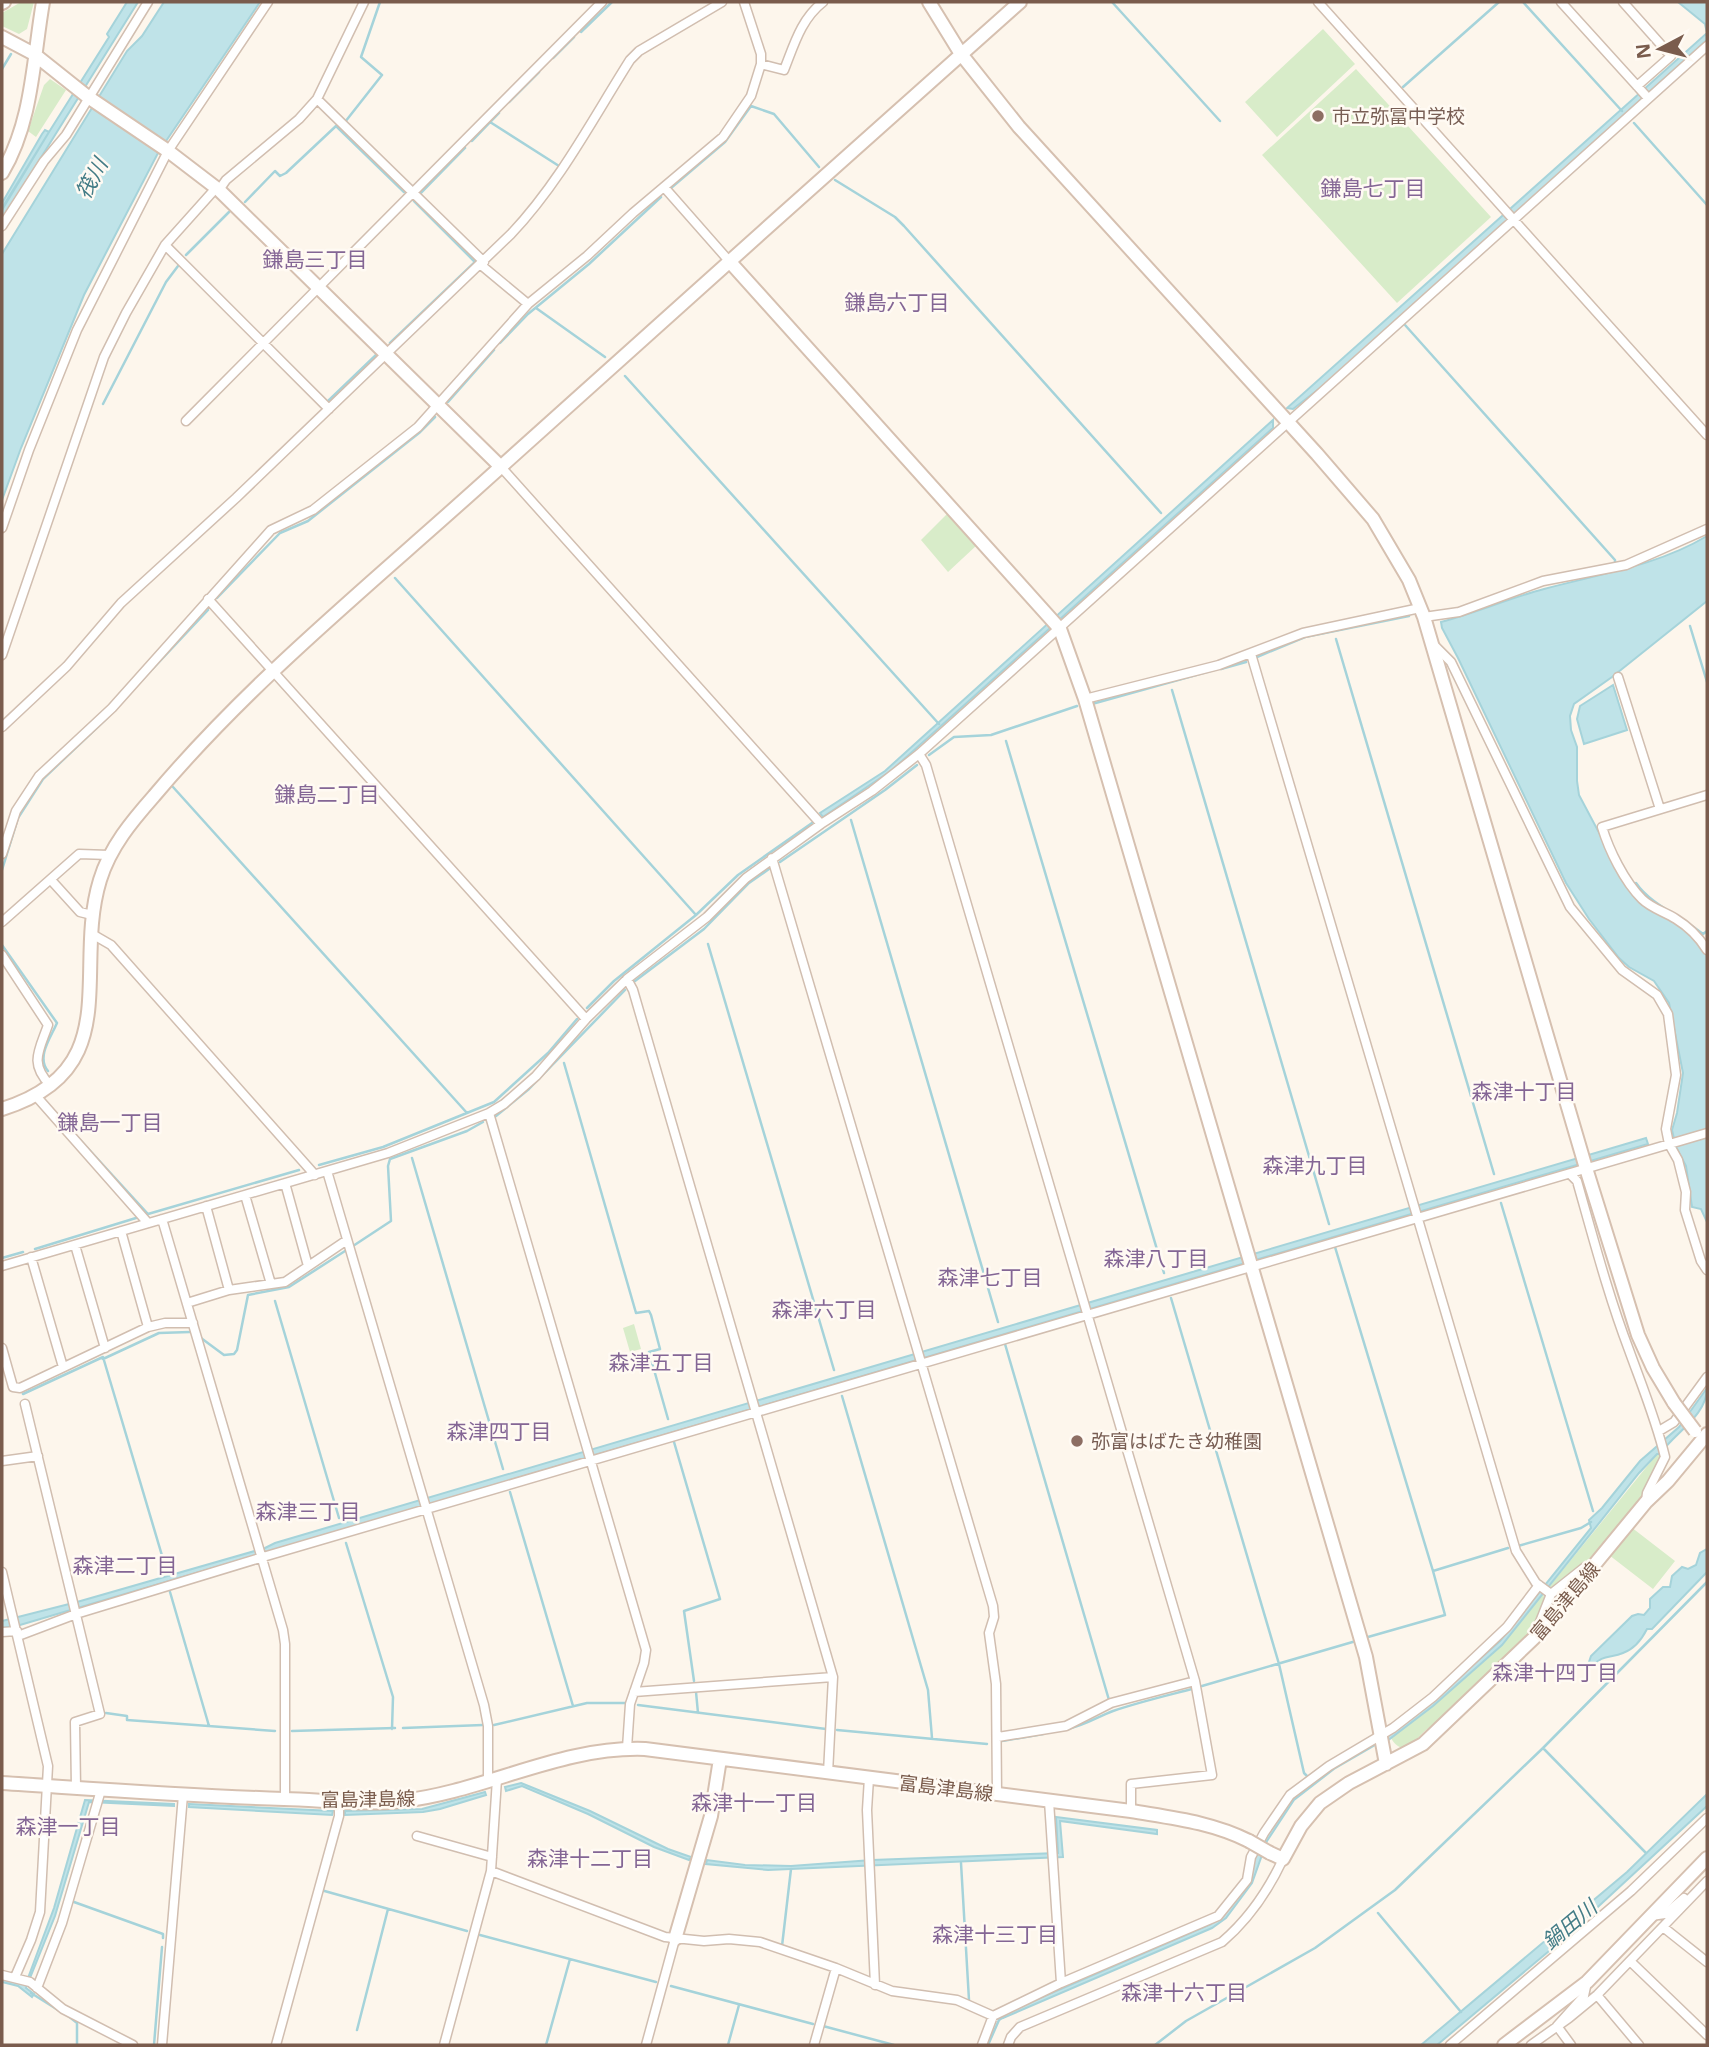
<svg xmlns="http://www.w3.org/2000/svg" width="1709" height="2047" viewBox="0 0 1709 2047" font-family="'Noto Sans','Noto Sans JP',sans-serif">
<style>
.green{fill:#d8ecc9}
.water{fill:#bfe3e8;stroke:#a5d3da;stroke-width:2}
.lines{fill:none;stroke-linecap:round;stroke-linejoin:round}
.stream{stroke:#a5d3da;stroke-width:2.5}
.street-casing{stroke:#d1beb0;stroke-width:11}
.secondary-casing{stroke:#d6c0b0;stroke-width:16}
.street{stroke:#fff;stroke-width:8}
.secondary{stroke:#fff;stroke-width:12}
.secondary-bridge-casing{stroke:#d6c0b0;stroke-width:16;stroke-linecap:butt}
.secondary-bridge{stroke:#fff;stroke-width:12}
.education-dot{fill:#8d6e63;stroke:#fffaf3;stroke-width:2.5}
.labels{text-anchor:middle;stroke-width:5;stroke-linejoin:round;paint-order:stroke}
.education-label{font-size:19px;fill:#785e54;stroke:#fffaf3;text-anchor:start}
.street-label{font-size:19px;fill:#7a5c4d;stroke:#fffaf3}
.water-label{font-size:21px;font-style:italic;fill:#437c86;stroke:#fffaf3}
.neighbourhood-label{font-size:21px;fill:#846695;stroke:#fffaf3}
</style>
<rect width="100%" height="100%" fill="#fdf6ec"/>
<!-- green -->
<path class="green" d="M 21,2 L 34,2 L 27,29 L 19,34 L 2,26 L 2,13 Z
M 1323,29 L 1355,64 L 1277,137 L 1245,102 Z
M 1356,69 L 1491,217 L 1397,303 L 1262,155 Z
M 50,79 L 66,90 L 36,137 L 28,131 L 44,85 Z
M 949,512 L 977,545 L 948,572 L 921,540 Z
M 634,1324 L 641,1349 L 630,1352 L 623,1328 Z
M 1657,1454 L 1660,1454 L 1661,1459 L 1639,1504 L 1599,1552 L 1551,1590 L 1549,1587 Z
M 1631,1527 L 1675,1561 L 1653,1589 L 1609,1555 Z
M 1543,1594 L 1546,1602 L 1530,1634 L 1436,1724 C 1419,1729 1406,1764 1391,1738 L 1433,1706 L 1502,1645 Z"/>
<!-- water -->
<path class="water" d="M 127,2 L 138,2 L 2,220 L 2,210 L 49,132 L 2,208 L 2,203 L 42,134 L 45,130 L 49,132 L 109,37 L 107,34 Z
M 164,2 L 260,2 L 158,153 L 84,295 L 21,448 L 2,500 L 2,254 L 127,51 L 142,36 Z
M 1678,2 L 1707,2 L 1707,40 L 1324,385 L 1293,409 L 1287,408 L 1707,33 L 1705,24 Z
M 1273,420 L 1273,428 L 892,770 L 823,817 L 820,813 L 885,771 Z
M 1707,536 L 1707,601 L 1612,677 L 1574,704 L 1570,716 L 1571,730 L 1577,747 L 1577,781 L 1579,795 L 1623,878 L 1641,904 L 1674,922 L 1689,933 L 1707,955 L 1707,1222 L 1701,1209 L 1692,1207 L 1686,1166 L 1676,1147 L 1672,1130 L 1677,1113 L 1683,1073 L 1669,1003 L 1654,981 L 1629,967 L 1619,958 L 1589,919 L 1566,883 L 1458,658 L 1442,628 L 1441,622 C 1476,613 1509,598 1544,589 C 1599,574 1657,566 1707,536 Z
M 1613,685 L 1627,730 L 1584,744 L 1577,719 L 1580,706 Z
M 1646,1138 L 1648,1144 L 20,1625 L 2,1628 L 2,1621 L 77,1602 L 265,1548 L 275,1543 Z
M 1707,1388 C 1707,1416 1674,1433 1660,1454 L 1657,1454 L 1639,1473 L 1502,1645 L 1433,1706 L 1387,1741 L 1377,1744 L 1334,1769 L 1294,1800 L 1267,1841 L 1252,1883 L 1226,1918 L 1212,1928 L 1003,2018 L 1001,2015 L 1211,1924 C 1234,1908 1250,1865 1264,1840 C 1274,1821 1288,1802 1304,1787 L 1429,1704 L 1500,1641 L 1591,1528 L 1589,1520 L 1602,1508 L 1640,1461 L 1679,1427 Z
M 1707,1549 L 1707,1572 L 1652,1629 L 1647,1629 C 1642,1639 1634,1649 1623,1653 C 1611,1658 1601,1655 1593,1666 L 1589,1662 L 1591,1656 L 1632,1616 L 1638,1614 L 1644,1615 L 1650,1608 L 1650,1599 L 1663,1587 L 1670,1587 L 1672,1576 L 1682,1567 L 1688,1569 L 1696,1565 L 1700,1553 Z
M 521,1783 L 590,1811 L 668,1849 L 691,1857 L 689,1860 L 654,1847 L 588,1814 L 522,1786 L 506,1791 L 505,1787 Z
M 485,1792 L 486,1795 L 440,1809 L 423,1812 L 345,1815 L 345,1811 L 422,1809 Z
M 1707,1794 L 1707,1806 L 1561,1941 L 1437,2045 L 1421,2045 L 1627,1872 Z
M 85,1800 L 174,1804 L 174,1806 L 89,1802 L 55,1916 L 26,1988 L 34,1994 L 32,1997 L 18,1986 L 2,1982 L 2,1979 L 21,1984 L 28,1978 L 54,1908 Z
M 189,1804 L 333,1811 L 332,1815 L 189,1807 Z
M 1056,1817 L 1157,1830 L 1157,1834 L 1060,1821 L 1063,1857 L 768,1870 L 706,1864 L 707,1860 L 745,1865 L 791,1866 L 872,1860 L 1058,1853 Z"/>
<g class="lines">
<!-- stream -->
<path class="stream" d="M 1112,2 L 1220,121
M 1523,2 L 1622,111
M 581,32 L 612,2
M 553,58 L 574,37
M 2,69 L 11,54
M 1403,87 L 1499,2
M 509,102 L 539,72
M 345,122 L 382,75 L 361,57 L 380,2
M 490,122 L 559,166
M 1634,123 L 1707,205
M 472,141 L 499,113
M 835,180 L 895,217 L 904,226 L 1161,513
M 671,188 L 725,142 L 751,106 L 774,114 L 819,167
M 419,195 L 465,148
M 245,202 L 275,171 L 280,176 L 286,173 L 336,126 L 404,192
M 186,255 L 229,212
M 536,308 L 605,357
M 1405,325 L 1615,560 L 1615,563
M 390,343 L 475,262 L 414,201
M 500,343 L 528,314 L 589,264 L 661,197
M 625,376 L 939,724
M 327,402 L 377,354
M 448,402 L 494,350
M 103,404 L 166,282 L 178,266
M 395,578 L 696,915
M 217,598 L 280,533 L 308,521 L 419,433 L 435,417
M 1690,626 L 1707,682
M 1336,639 L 1494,1174
M 1257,657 L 1305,637 L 1409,616
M 1221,669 L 1246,662
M 1172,690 L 1329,1224
M 128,695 L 208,610
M 1092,704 L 1214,670
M 1006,741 L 1164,1273
M 929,755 L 954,737 L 991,735 L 1077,706
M 173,787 L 467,1113
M 851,820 L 998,1322
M 780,862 L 885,790 L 917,765
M 2,870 L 18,818 L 43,779 L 107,718
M 1636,883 C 1651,905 1681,916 1703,934 L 1707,931
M 708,944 L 834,1370
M 2,945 L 57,1023 C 51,1037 36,1057 48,1071
M 635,981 L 704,929 L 749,883 L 769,869
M 587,1008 L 614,981 L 696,915 L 738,875 L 812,823
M 564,1063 L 636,1313 L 649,1311 L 651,1315 L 660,1349 L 649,1352 L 668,1419
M 496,1116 L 529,1089 L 625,990
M 72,1131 L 148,1214 L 299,1170
M 412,1158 L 503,1469
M 319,1165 L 383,1147 L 494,1102 L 548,1053 L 577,1019
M 1501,1203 L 1593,1511
M 353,1246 L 391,1221 L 388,1166 L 390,1159 L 467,1131 L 483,1122
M 1335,1247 L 1433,1571
M 35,1249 L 136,1218
M 2,1258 L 23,1252
M 1171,1298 L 1279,1664 L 1304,1773 L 1307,1776
M 275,1301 L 339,1518
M 201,1338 L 224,1355 L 234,1354 L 237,1350 L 248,1295 L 289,1287 L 345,1251
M 1005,1344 L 1109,1700
M 103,1359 L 159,1333 L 190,1332
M 23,1394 L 103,1357 L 166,1569
M 842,1396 L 928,1690 L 932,1738
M 674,1442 L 720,1599 L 684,1611 L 694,1681
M 510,1492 L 573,1706
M 346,1543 L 393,1697 L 392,1729
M 1518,1546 L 1581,1528 L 1591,1522
M 170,1592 L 209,1726
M 1368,1637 L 1445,1615 L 1433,1571 L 1508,1548
M 1202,1686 L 1356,1641
M 696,1692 L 698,1713
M 638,1705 L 826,1729
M 106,1713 L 127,1716 L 127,1720 L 275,1731
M 494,1725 L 587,1703 L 627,1703
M 403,1728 L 483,1725
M 1067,1729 C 1084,1726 1097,1717 1113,1711 C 1139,1702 1165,1696 1192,1689
M 837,1730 L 987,1744
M 292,1731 L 395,1728
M 1002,1741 L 1043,1734
M 1543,1748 L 1646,1853
M 961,1863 L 969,2000
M 321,1890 L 467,1931
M 74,1902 L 163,1934 L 163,1938
M 1378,1913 L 1461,2012
M 480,1935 L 656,1982
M 782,1946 L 791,1869
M 671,1986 L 813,2024
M 31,1993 L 58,2010
M 67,2015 L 77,2023 L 77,2045
M 823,2026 L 894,2045
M 357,2030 L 388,1909
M 154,2045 L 162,1947
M 546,2045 L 570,1959
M 728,2045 L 739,2005
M 988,2045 L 999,2020 L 1005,2016
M 1155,2045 L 1186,2021 L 1315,1948 L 1395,1890 L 1543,1748 L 1707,1582"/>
<defs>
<path id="street" d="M 1318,2 L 1707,435
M 1561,2 L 1648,98
M 1623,2 L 1671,56 L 1637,86
M 761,64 L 784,70 C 794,45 801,19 823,2
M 317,99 L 484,262
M 664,187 L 730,262
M 219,190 L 226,180 L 299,119 L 317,99 L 364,2
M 2,226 L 44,161 L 66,135 L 148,2
M 165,245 L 329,409
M 481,265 L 528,304
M 186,421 L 602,2
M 501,467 L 821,824
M 2,528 L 29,450 L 77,330 L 168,151 L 268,2
M 208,599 L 586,1019
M 1424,617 L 1459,612 L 1543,581 L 1626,565 L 1707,529
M 1433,644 L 1451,662 L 1570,907 L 1622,970 L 1657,995 L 1668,1014 L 1676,1075 L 1666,1129 L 1669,1144 L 1678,1160 L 1686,1192 L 1685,1210 L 1701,1261 L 1707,1270
M 1251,654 L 1516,1551 L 1536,1583 L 1551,1594 L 1585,1567 L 1593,1565
M 2,655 L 104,357 L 126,313 L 165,245 L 216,188
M 1618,677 L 1660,809
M 1085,699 L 1219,665 L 1303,633 L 1420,608
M 2,727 L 67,666 L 121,603 L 236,498 L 511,234 C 560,182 592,120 630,60 L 639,51 L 722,2
M 919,754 L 926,765 L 1195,1681 L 1212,1775 L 1131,1784 L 1131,1811
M 1707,795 L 1602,827 C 1609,850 1624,881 1642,899 C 1651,908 1665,912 1676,919 C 1689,927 1699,937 1707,950
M 2,854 L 16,811 L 39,776 L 112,708 L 271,530 L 313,510 L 418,427 L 528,304 L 587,256 L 633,213 L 723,137 L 751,96 L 761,64 L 761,54 L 744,2
M 772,858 L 993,1606 L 994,1617 L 989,1633 L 996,1684 L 997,1794
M 51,880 L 80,912 L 92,915
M 2,922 L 79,854 L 109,855
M 92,934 L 111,945 L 315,1175
M 2,955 L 48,1025 C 39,1051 29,1063 50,1085
M 627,979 L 633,990 L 833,1677 L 828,1773
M 36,1096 L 148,1223
M 489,1113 L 646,1650 L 644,1663 L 630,1704 L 627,1748
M 327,1171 L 484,1705 L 488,1726 L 488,1781
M 1570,1174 L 1577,1181 C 1593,1237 1608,1295 1629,1350 C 1642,1386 1656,1420 1665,1457 L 1647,1493 L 1646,1502
M 285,1183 L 308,1266
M 245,1195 L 271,1284
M 206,1206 L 229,1290
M 162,1219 L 283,1630 L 285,1644 L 285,1799
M 121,1231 L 148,1327
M 75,1245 L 105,1348
M 31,1257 L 63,1367
M 2,1266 L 388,1153 L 489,1113 L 504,1104 L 536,1076 L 586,1019 L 627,979 L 707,917 L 746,878 L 821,824 L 872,791 L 919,754 L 1707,46
M 187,1303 L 229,1290 L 285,1282 L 347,1240
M 2,1348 L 13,1387 L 20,1388 L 148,1327 L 165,1323 L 193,1323
M 25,1404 L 100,1714 L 75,1722 L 76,1788
M 1659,1431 L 1674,1422 L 1707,1377
M 2,1461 L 38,1456
M 2,1572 L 48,1766 L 40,1912 L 31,1940 L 15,1977
M 2,1632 L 17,1631
M 1536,1632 L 1551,1594
M 18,1636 L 76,1614 L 263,1557 L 1707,1133
M 634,1692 L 833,1677
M 998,1737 L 1066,1726 L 1111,1703 L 1195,1681
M 869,1778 L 867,1810 L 875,1985
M 417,1836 L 492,1857
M 491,1871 L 665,1937 L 704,1941 L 729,1939 L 760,1942 L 836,1968 L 892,1991 L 957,2000 L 993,2016 L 1061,1983 L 1049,1801
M 1651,1916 L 1665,1914 L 1684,1898
M 1663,1927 L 1707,1962
M 1630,1961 L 1707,2035
M 2,1975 L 30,1982 L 63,2009 L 133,2045
M 1061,1983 L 1218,1916 L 1247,1880 L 1251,1857 L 1264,1833 L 1290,1795 L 1329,1766 L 1393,1728 L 1433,1697 L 1507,1627 L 1539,1585
M 37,1988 L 62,1923 L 101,1790
M 1597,1995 L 1639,2045
M 162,2045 L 183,1795
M 276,2045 L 339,1816 L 339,1801
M 444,2045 L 491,1871 L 497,1779
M 646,2045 L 675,1939
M 814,2045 L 836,1968
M 982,2045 L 993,2016
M 1008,2045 L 1011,2037 L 1020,2027 L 1222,1942 C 1249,1919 1268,1891 1283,1859
M 1450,2045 L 1631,1891 L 1707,1818
M 1531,2045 L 1569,2018 L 1597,1995 L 1707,1881
M 1571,2045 L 1557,2026 L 1584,1996 L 1587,1982"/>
<path id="secondary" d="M 929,2 L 961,54 L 1019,127 L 1317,454 L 1373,519 L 1409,580 L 1424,617 L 1585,1165 L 1638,1335 L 1653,1368 L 1674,1403
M 2,3 L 4,2
M 2,37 L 34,54 L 88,97 L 168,151 L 219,190 L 501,467
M 2,173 C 33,121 33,59 43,2
M 730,262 L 1060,629 L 1085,699 L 1366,1657 L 1386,1764
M 2,1109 C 128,1070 72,971 100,880 C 110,847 132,821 154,796 C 248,684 366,588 475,490 C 656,327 838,164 1020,2
M 2,1783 C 96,1789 190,1796 284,1799 C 323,1800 363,1805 401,1801 C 484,1792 560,1746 645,1749 L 1131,1811 C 1172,1818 1211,1822 1249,1841
M 1270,1853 L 1283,1859 L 1301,1826 L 1320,1803 L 1349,1783 L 1423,1744 L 1534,1638 L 1646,1502 L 1668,1481 L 1707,1434
M 675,1939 L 711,1816 L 720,1759
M 1504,2045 L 1587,1982 L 1707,1858"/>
</defs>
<!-- street casing -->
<use href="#street" class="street-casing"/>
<!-- secondary casing -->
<use href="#secondary" class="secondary-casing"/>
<!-- street -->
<use href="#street" class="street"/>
<!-- secondary -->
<use href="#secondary" class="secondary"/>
<defs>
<path id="secondary-bridge" d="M 1674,1403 L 1695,1431
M 1249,1841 L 1270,1853"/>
</defs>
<!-- secondary-bridge casing -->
<use href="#secondary-bridge" class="secondary-bridge-casing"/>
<!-- secondary-bridge -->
<use href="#secondary-bridge" class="secondary-bridge"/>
</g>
<!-- markers -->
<g class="education-dot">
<circle cx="1318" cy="116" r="7"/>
<circle cx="1077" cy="1441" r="7"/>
</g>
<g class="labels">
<!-- education labels -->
<g class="education-label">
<text x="1332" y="123">市立弥冨中学校</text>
<text x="1091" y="1448">弥富はばたき幼稚園</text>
</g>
<!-- street labels -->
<g class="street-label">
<text transform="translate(1565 1601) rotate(-50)" y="7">富島津島線</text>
<text transform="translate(946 1788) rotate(7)" y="7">富島津島線</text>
<text transform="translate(368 1799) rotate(-1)" y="7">富島津島線</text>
</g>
<!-- water labels -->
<g class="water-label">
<text transform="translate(92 179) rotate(-62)" y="7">筏川</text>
<text transform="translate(1570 1925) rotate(-40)" y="7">鍋田川</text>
</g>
<!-- neighbourhood labels -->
<g class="neighbourhood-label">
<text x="1373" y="196">鎌島七丁目</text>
<text x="315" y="267">鎌島三丁目</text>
<text x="897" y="310">鎌島六丁目</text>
<text x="327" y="802">鎌島二丁目</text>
<text x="1524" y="1099">森津十丁目</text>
<text x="110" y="1130">鎌島一丁目</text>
<text x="1315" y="1173">森津九丁目</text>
<text x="1156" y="1266">森津八丁目</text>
<text x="990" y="1285">森津七丁目</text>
<text x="824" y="1317">森津六丁目</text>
<text x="661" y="1370">森津五丁目</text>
<text x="499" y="1439">森津四丁目</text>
<text x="308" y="1519">森津三丁目</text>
<text x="125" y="1573">森津二丁目</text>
<text x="1555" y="1680">森津十四丁目</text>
<text x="754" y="1810">森津十一丁目</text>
<text x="68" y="1834">森津一丁目</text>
<text x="590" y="1866">森津十二丁目</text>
<text x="995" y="1942">森津十三丁目</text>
<text x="1184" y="2000">森津十六丁目</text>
</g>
</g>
<!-- border -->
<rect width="1709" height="2047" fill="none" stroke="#7a5c4d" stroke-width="7"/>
<!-- north arrow -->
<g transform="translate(1660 49) rotate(263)" stroke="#fffaf3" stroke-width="5" paint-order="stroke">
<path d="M0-5L12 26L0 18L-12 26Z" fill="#7a5c4d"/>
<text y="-10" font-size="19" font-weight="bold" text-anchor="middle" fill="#7a5c4d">N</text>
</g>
</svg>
